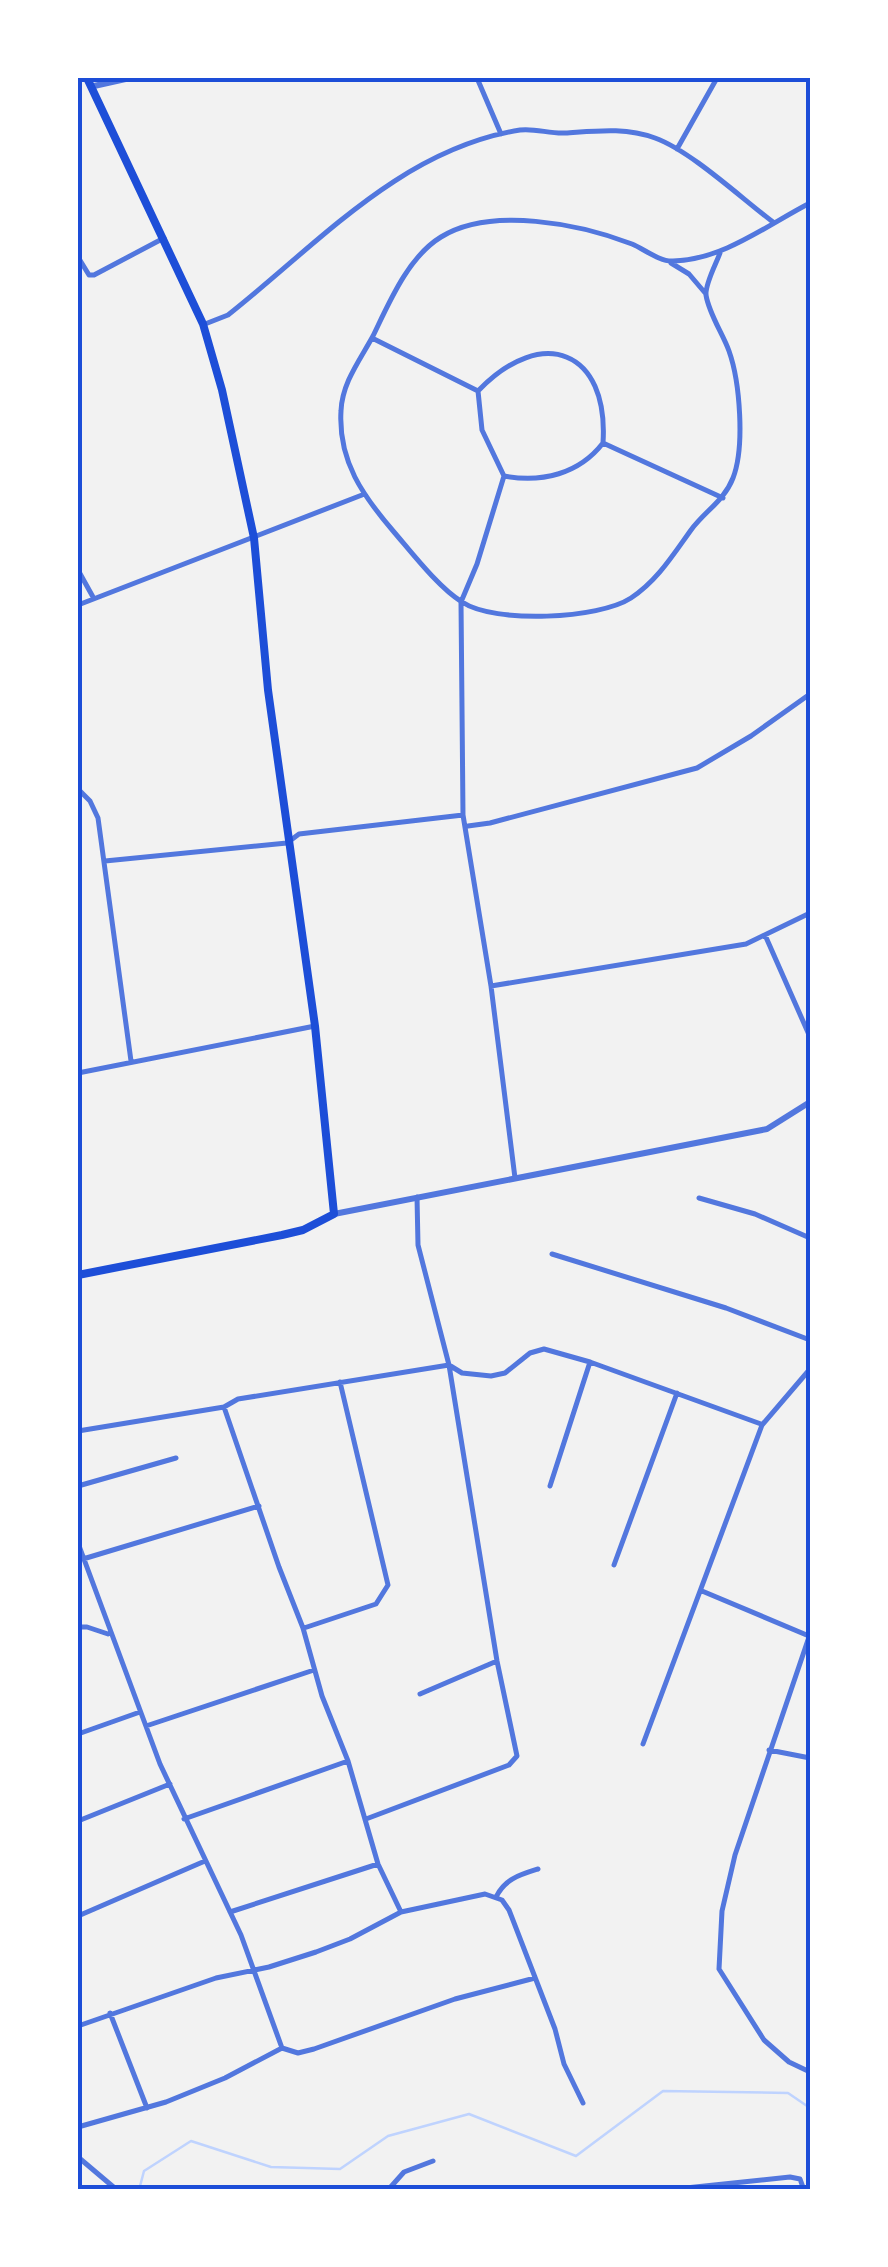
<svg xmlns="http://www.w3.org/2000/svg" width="888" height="2267" viewBox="0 0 888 2267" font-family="'Crimson Pro',serif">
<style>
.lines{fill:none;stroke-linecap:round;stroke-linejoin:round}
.stream{stroke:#bfd3fe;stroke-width:2.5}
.minor{stroke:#5277de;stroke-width:5}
.tertiary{stroke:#5277de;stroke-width:6}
.secondary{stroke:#1d4ed8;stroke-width:8}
.neatline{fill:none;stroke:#1d4ed8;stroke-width:4}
</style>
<rect width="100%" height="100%" fill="#f2f2f2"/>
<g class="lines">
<!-- stream -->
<path class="stream" d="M 139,2190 L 144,2171 L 191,2141 L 271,2167 L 340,2169 L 388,2136 L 469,2114 L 576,2156 L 663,2091 L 788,2093 L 810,2108"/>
<!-- minor -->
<path class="minor" d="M 477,78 L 501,134
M 677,149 L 717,78
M 720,253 C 716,264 705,284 706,295 C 709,314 723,334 729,351 C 740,382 745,447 733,478 C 724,501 705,511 691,530 C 673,555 657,581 631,598 C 599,619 495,624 462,602 C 439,588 412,553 394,532 C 363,496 338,461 341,411 C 342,383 360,360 373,336 C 389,303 408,257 441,237 C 491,206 580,224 632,244 C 644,249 660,262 673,261 C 723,260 767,225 810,203
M 78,257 L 89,275 L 94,275 L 164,238
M 671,263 L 689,274 L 706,294
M 205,324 L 228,315 C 318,244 401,149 520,130 C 535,128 550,134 565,133 C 596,131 625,127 655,138 C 691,151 741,198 773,222
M 372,338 L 478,391 L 482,430 L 504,476 L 477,564 L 461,602 L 463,815 L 491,986 L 515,1178
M 479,390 C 542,325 609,350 603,443 C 579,474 542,483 504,476
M 603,443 L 723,498
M 78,570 L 93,597
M 78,605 L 362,495
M 78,789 L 90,801 L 98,818 L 131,1061
M 468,826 L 490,823 L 697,768 L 751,736 L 810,694
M 105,861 L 287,843 L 299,834 L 463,815
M 765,935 L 810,1037
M 491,986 L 746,944 L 810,913
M 78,1073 L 315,1026
M 699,1198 L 755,1214 L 810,1238
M 552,1254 L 726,1308 L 810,1340
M 449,1365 L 462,1373 L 491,1376 L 505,1373 L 530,1353 L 544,1349 L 590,1362 L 761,1424
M 224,1407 L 279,1567 L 303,1628 L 322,1696 L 348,1761 L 378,1864 L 401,1912
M 78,1431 L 224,1407 L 238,1399 L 449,1365
M 78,1486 L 176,1458
M 550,1486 L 590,1362
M 78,1543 L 160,1764 L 241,1935 L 282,2048
M 83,1559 L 259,1506
M 614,1565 L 677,1393
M 702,1591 L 809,1636
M 78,1627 L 87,1627 L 108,1634
M 304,1628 L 376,1604 L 388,1585 L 340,1382
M 810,1634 L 735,1855 L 722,1911 L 719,1969 L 764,2040 L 789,2062 L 810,2072
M 420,1694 L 497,1661
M 146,1726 L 314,1670
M 78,1734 L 140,1712
M 643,1744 L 762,1425 L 810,1369
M 769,1750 L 810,1758
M 184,1819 L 348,1761
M 366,1819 L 509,1765 L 517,1756 L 497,1661 L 449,1365 L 418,1245 L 417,1197
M 78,1821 L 170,1784
M 496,1897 C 505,1879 519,1875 538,1869
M 230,1912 L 378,1864
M 78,1916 L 205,1861
M 110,2013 L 147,2108
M 78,2026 L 216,1978 L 269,1967 L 316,1952 L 350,1939 L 401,1912 L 485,1894 L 502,1900 L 509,1910 L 555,2029 L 564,2064 L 583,2103
M 282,2048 L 298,2053 L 314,2049 L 455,1999 L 535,1978
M 78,2127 L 166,2102 L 225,2078 L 282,2048
M 78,2157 L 117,2190
M 676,2189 L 790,2177 L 800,2179 L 804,2190
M 388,2190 L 404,2172 L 433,2161"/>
<!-- tertiary -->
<path class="tertiary" d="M 94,86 L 130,78
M 334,1214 L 767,1129 L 810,1102"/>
<!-- secondary -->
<path class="secondary" d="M 78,1275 L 282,1235 L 303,1230 L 334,1214 L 315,1026 L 268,690 L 254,538 L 222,390 L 203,324 L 87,78"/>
</g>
<!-- border -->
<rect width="888" height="2267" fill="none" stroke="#ffffff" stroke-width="160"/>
<rect x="80" y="80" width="728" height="2107" class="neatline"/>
</svg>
